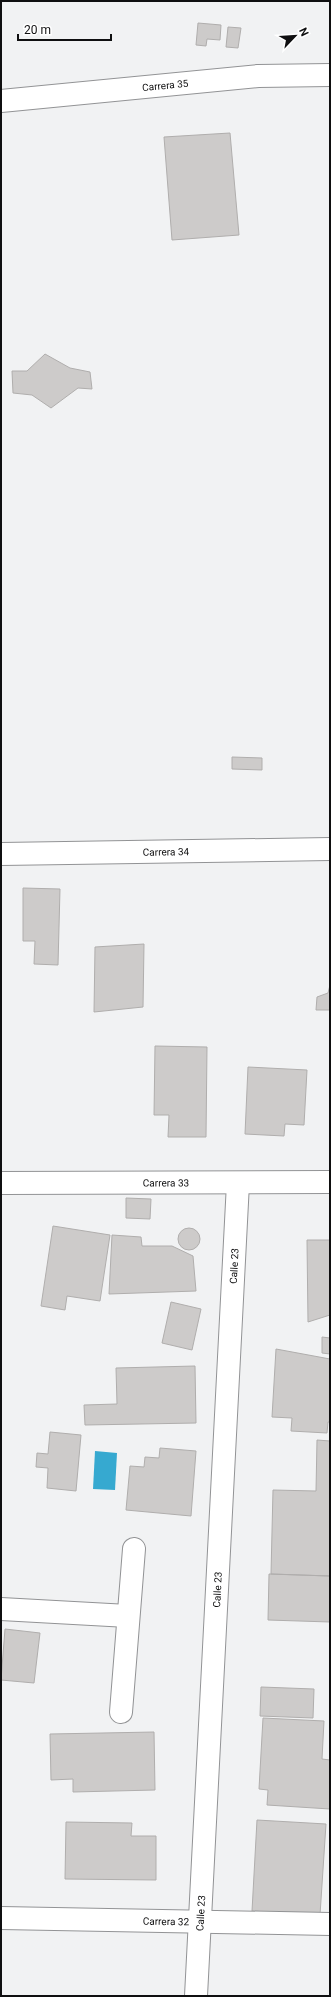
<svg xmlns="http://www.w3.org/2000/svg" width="331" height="1997" viewBox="0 0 331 1997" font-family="Roboto,sans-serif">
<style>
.water{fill:#36a9d0}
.building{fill:#cdcbca;stroke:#b0aead}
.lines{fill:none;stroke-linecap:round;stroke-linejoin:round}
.minor-casing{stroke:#929395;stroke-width:24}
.minor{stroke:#fff;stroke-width:22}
.labels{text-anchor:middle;stroke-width:3.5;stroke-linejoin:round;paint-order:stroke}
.street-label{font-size:10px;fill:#0f0f10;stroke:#fff}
</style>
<rect width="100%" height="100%" fill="#f1f2f3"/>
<!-- water -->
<path class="water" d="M 95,1451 L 117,1453 L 115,1490 L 93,1489 Z"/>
<!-- building -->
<path class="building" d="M 198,23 L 221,25 L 220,40 L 207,39 L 206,46 L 196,45 Z
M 228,27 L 241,28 L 238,48 L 226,47 Z
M 230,133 L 239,235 L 172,240 L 164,137 Z
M 45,354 L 70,368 L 90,372 L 92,389 L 78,388 L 51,408 L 32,395 L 13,393 L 12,371 L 27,371 Z
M 232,757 L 262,758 L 262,770 L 232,769 Z
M 23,888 L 60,889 L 58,965 L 34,964 L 35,941 L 23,941 Z
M 144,944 L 143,1007 L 94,1012 L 95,947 Z
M 330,985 L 330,1010 L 316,1010 L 317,997 L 328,993 Z
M 155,1046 L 207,1047 L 206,1137 L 168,1137 L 169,1115 L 154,1115 Z
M 248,1067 L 307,1070 L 304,1125 L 285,1124 L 284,1136 L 245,1134 Z
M 126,1198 L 151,1199 L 150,1219 L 126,1218 Z
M 53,1226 L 110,1235 L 100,1301 L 67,1296 L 65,1310 L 41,1306 Z
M178 1239a11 11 0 1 1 22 0a11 11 0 1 1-22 0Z
M 112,1235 L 141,1237 L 142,1246 L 172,1246 L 193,1256 L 196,1291 L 109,1294 Z
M 307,1240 L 330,1240 L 330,1315 L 308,1322 Z
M 171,1302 L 201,1309 L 192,1350 L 162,1343 Z
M 322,1337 L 330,1338 L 330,1354 L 322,1353 Z
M 276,1349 L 330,1359 L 330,1422 L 328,1422 L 327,1433 L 291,1431 L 292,1418 L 272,1417 Z
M 195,1366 L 196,1423 L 85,1425 L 84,1405 L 117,1404 L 116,1368 Z
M 50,1432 L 81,1435 L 76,1491 L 47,1488 L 48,1468 L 36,1467 L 37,1453 L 48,1454 Z
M 317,1440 L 330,1441 L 330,1576 L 271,1574 L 273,1490 L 316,1491 Z
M 160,1448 L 196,1451 L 191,1516 L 126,1510 L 130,1466 L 144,1467 L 145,1457 L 159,1458 Z
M 269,1574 L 330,1576 L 330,1622 L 268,1620 Z
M 5,1629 L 40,1633 L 34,1683 L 1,1680 Z
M 261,1687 L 314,1689 L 313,1718 L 260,1716 Z
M 263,1718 L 324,1721 L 322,1759 L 330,1760 L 330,1809 L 267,1805 L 268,1790 L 259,1789 Z
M 154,1732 L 155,1790 L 73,1792 L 73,1779 L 51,1780 L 50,1734 Z
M 257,1820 L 326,1824 L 320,1915 L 252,1911 Z
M 66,1822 L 132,1823 L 131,1836 L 156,1836 L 156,1880 L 65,1879 Z"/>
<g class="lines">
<defs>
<g id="minor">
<path id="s1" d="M 1,101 L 258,76 L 330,75"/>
<path id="s2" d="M 1,854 L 330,849"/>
<path id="s3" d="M 1,1183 L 330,1182"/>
<path d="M 1,1609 L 128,1616"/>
<path d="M 121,1712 L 134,1549"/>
<path id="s4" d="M 1,1918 L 330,1924"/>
<path id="s5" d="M 196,1996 L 238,1183"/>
</g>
</defs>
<!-- minor casing -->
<use href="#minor" class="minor-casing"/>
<!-- minor -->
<use href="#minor" class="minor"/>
</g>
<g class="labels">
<!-- street labels -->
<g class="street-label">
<text dy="4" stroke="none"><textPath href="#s1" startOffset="165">Carrera 35</textPath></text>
<text dy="4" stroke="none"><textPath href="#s2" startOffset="165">Carrera 34</textPath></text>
<text dy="4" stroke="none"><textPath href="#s3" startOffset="165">Carrera 33</textPath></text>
<text dy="4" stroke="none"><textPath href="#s5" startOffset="731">Calle 23</textPath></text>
<text dy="4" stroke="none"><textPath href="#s5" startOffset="407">Calle 23</textPath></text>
<text dy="4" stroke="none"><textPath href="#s5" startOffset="83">Calle 23</textPath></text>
<text dy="4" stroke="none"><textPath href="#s4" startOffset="165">Carrera 32</textPath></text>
</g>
</g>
<!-- border -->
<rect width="331" height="1997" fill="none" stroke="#0f0f10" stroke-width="4"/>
<!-- north arrow -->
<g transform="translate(295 36) rotate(65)" stroke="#ffffff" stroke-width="3" paint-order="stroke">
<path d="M0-3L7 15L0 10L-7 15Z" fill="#0f0f10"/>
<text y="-6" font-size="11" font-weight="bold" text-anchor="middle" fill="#0f0f10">N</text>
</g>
<!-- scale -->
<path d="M18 34v6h93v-6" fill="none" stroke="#0f0f10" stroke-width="2"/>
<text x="24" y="34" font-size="12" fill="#0f0f10" stroke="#ffffff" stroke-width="3" paint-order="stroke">20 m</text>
</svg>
